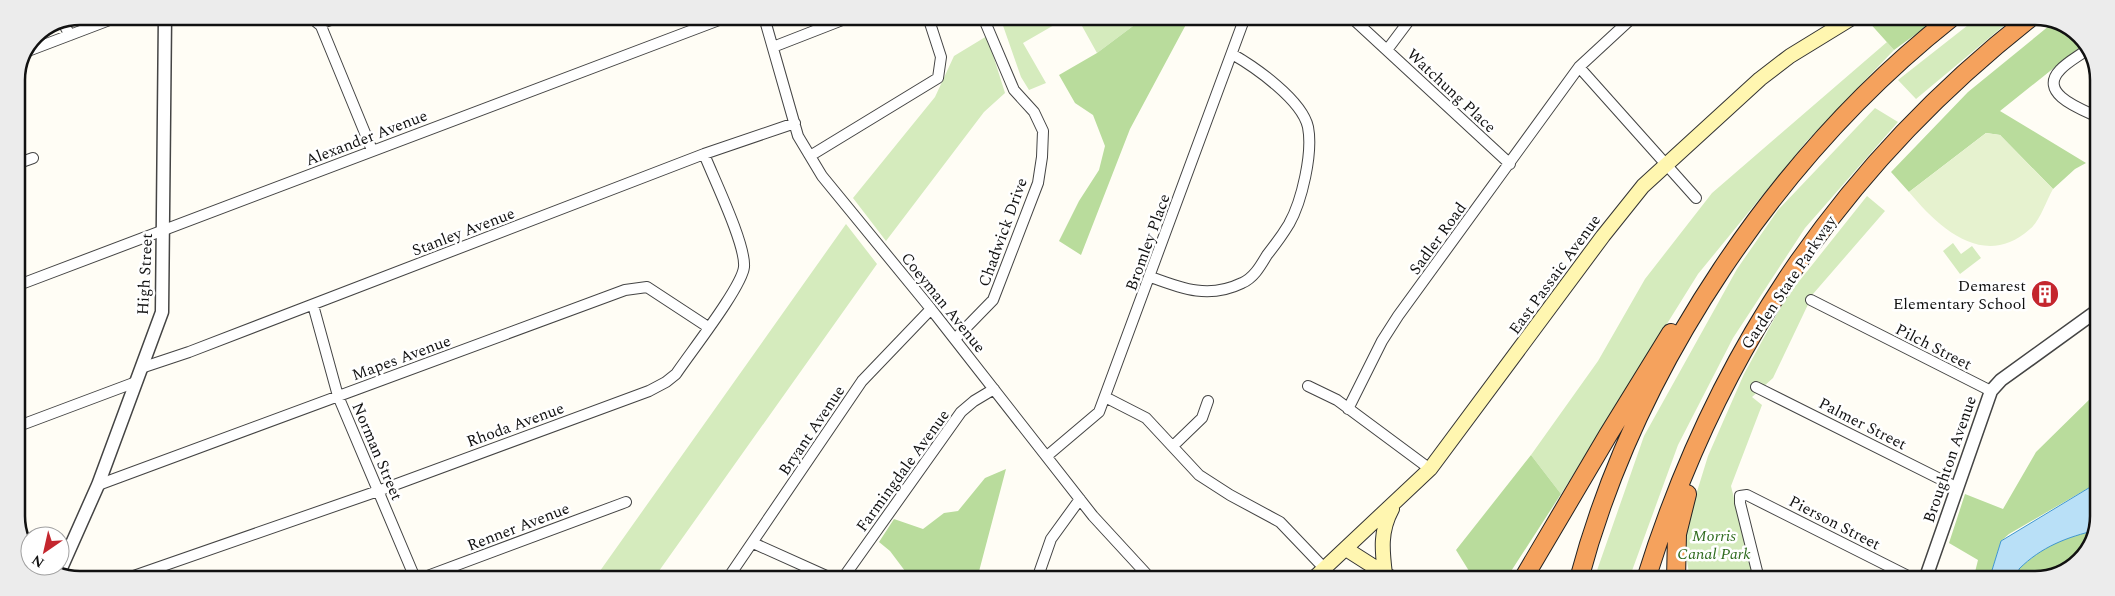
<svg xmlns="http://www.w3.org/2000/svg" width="2115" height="596" viewBox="0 0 2115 596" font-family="Spectral,serif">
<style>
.green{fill:#d5ebbd}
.forest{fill:#b9dc9c}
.pitch{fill:#e6f2cf}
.water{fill:#b9e0f7;stroke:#3f96cf}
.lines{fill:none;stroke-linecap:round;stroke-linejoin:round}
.minor-casing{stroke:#444;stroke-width:12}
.tertiary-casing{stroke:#444;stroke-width:15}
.secondary-casing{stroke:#333;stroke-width:16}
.motorway-casing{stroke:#222;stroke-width:20}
.minor{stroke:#fff;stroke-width:10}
.tertiary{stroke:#fff;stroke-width:12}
.secondary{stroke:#fff6b0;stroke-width:14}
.motorway{stroke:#f5a25d;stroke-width:18}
.labels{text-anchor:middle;stroke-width:5;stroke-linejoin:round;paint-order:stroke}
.street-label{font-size:16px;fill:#111;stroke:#fff}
.poi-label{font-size:16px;fill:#111;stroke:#fff;text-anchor:end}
.park-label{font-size:16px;font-style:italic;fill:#2f6b1f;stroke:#fff}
.rim{fill:none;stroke:#111;stroke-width:2.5}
</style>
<rect width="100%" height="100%" fill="#fffdf5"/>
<!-- green -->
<path class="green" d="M 1000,17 L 1068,17 L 1023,43 L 1046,83 L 1029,90 L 1021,77 Z
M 1077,17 L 1145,17 L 1097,53 Z
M 1977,18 L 2013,18 L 1916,99 L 1898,80 Z
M 987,36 L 1005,93 L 984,112 L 886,241 L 853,198 L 935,97 L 954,56 Z
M 1887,42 L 1894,50 L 1806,142 L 1698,274 L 1561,494 L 1531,455 L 1598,361 L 1645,279 L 1712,193 Z
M 1875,108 L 1898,122 L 1805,228 L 1733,338 L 1678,445 L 1629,579 L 1594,579 L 1644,436 L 1737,269 L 1778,210 Z
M 1867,196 L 1885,211 L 1813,294 L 1773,378 L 1752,397 L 1762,405 L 1731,486 L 1754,579 L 1690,579 L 1683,537 L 1708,456 L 1744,374 L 1785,299 Z
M 846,224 L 877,264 L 654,578 L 595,578 Z
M 1953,243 L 1961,254 L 1972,246 L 1981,258 L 1960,274 L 1943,251 Z"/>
<!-- forest -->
<path class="forest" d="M 1145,17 L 1190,17 L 1130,129 L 1081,255 L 1059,241 L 1079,201 L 1099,170 L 1105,146 L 1093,115 L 1075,103 L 1059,75 L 1097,53 Z
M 1869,18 L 1938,18 L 1894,50 L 1867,20 Z
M 2055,21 L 2083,38 L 2085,43 L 2000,111 L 2086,163 L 2075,169 L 2053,189 L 2000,135 L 1986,133 L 1909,192 L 1891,172 L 1968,92 Z
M 2097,392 L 2097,483 L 2009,534 L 2001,541 L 1989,580 L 1973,580 L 1978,560 L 1949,543 L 1965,494 L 2003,509 L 2036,452 Z
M 1531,455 L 1561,494 L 1506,579 L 1474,579 L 1456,550 Z
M 1006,469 L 977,579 L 911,579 L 890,551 L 879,542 L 894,519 L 923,529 L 944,513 L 958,511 L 985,478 Z
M 2097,530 L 2074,566 L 2036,580 L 2019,580 L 2019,569 C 2042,546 2066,537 2097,530 Z"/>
<!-- pitch -->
<path class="pitch" d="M 1986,133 L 2000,135 L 2053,189 C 2046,201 2040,221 2030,229 C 1984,270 1939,228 1909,192 Z"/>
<!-- water -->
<path class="water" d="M 2097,483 L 2097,530 C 2067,537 2041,547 2019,569 L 2019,580 L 1989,580 L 2001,541 Z"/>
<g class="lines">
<defs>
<path id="minor" d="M 309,16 L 321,26 L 372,150
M 764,17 L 798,136 L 822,176 L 931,309 L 1093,516 L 1151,579
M 1352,18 L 1510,164
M 63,23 L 70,35
M 319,24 L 339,17
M 773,47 L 850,17
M 2088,49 C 2079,56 2067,62 2060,70 C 2037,94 2083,110 2098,117
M 1387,50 L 1411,18
M 28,51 L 120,16
M 1579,67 L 1696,198
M 810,156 L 938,78 L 941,57 L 928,17
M 16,164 L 33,158
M 1151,277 C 1183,289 1209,299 1242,283 C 1254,278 1261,265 1267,255 C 1275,245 1283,234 1289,224 C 1302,201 1313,153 1308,127 C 1302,100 1255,67 1232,54
M 16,286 L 727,17
M 1811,300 L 1991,391
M 313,305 L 338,396 L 415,578
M 955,339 L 993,300 L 1038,183 L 1042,157 L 1043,131 L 1034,112 L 1014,90 L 983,17
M 141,368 L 189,352 L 704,154 L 795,123
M 1308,386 L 1337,400 L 1430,469
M 1756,387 L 1956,487
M 1105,397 L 1146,418 L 1199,475 L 1230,495 L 1280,522 L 1324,568
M 1348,409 L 1382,341 L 1398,316 L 1579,67 L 1632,18
M 16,427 L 136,382
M 1173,446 L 1202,418 L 1208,401
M 1047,456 L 1099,412 L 1245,17
M 98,485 L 625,290 L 647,287 L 708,327
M 753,543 L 831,578
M 128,578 L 378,491 L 649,391 L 666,382 L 676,374 C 690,353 742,287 744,267 C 746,245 714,179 704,154
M 422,578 L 626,502
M 728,578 L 862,381 L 931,309
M 843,578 L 961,412 L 974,401 L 994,389
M 1037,579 L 1051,539 L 1080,499
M 1759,579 L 1740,503 L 1740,496 L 1747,495 L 1916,580"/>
<path id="tertiary" d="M 58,575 L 98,485 L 162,312 L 165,16
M 1925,580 L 1991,391 L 2001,380 L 2098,310"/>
<path id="secondary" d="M 1346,549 L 1390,577
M 1385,574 C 1382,550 1380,531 1392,509
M 1313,579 L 1430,469 L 1603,236 L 1643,186 L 1760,79 L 1790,56 L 1852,18"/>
<path id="motorway" d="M 1523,579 L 1608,435 L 1671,333
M 1579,579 C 1636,365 1778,155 1951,18
M 1646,579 C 1717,351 1841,167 2030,18
M 1676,579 L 1677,534 L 1687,494"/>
</defs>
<!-- minor casing -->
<use href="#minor" class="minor-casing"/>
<!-- tertiary casing -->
<use href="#tertiary" class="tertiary-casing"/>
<!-- secondary casing -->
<use href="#secondary" class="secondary-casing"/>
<!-- motorway casing -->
<use href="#motorway" class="motorway-casing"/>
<!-- minor -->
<use href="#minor" class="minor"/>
<!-- tertiary -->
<use href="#tertiary" class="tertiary"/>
<!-- secondary -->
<use href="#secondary" class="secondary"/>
<!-- motorway -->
<use href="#motorway" class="motorway"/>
</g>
<!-- icons -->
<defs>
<symbol id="building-disc" viewBox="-11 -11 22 22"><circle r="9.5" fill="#c4262e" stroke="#fff"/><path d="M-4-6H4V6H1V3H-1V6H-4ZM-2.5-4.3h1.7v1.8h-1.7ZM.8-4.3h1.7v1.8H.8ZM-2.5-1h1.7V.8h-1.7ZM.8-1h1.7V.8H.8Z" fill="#fff"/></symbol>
</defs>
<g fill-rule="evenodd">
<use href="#building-disc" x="2029" y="278" width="32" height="32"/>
</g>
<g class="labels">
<!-- street labels -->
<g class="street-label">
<text transform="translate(1452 90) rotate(43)" y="6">Watchung Place</text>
<text transform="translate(366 137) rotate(-21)" y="6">Alexander Avenue</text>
<text transform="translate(463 231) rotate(-21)" y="6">Stanley Avenue</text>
<text transform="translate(1002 232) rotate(-70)" y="6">Chadwick Drive</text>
<text transform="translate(1437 238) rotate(-54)" y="6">Sadler Road</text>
<text transform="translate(1147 242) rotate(-70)" y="6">Bromley Place</text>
<text transform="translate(144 274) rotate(-87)" y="6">High Street</text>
<text transform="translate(1554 274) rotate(-54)" y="6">East Passaic Avenue</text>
<text transform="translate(1788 282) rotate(-56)" y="6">Garden State Parkway</text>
<text transform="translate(944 302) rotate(51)" y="6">Coeyman Avenue</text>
<text transform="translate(1934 346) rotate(27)" y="6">Pilch Street</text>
<text transform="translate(401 357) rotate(-20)" y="6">Mapes Avenue</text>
<text transform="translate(1863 423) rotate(27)" y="6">Palmer Street</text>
<text transform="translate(515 424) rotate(-20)" y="6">Rhoda Avenue</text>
<text transform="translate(811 430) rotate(-56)" y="6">Bryant Avenue</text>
<text transform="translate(378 451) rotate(67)" y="6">Norman Street</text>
<text transform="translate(1949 459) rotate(-71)" y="6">Broughton Avenue</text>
<text transform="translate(902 470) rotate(-54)" y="6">Farmingdale Avenue</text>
<text transform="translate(1835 522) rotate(27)" y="6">Pierson Street</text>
<text transform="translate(518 526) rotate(-21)" y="6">Renner Avenue</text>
</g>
<!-- poi labels -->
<g class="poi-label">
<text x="2026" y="291">Demarest<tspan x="2026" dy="18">Elementary School</tspan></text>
</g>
<!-- park labels -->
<g class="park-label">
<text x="1714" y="541">Morris<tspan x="1714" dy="18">Canal Park</tspan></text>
</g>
</g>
<!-- crop -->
<path d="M0 0H2115V596H0ZM80 25H2035A55 55 0 0 1 2090 80V516A55 55 0 0 1 2035 571H80A55 55 0 0 1 25 516V80A55 55 0 0 1 80 25Z" fill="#ececec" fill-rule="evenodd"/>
<path class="rim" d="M80 25H2035A55 55 0 0 1 2090 80V516A55 55 0 0 1 2035 571H80A55 55 0 0 1 25 516V80A55 55 0 0 1 80 25Z"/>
<!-- north arrow -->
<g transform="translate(45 551) rotate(214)"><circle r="24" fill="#ffffff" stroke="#a0a0a0"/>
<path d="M0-4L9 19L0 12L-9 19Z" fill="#c4262e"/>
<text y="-8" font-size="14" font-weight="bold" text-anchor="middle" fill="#111111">N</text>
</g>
</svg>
